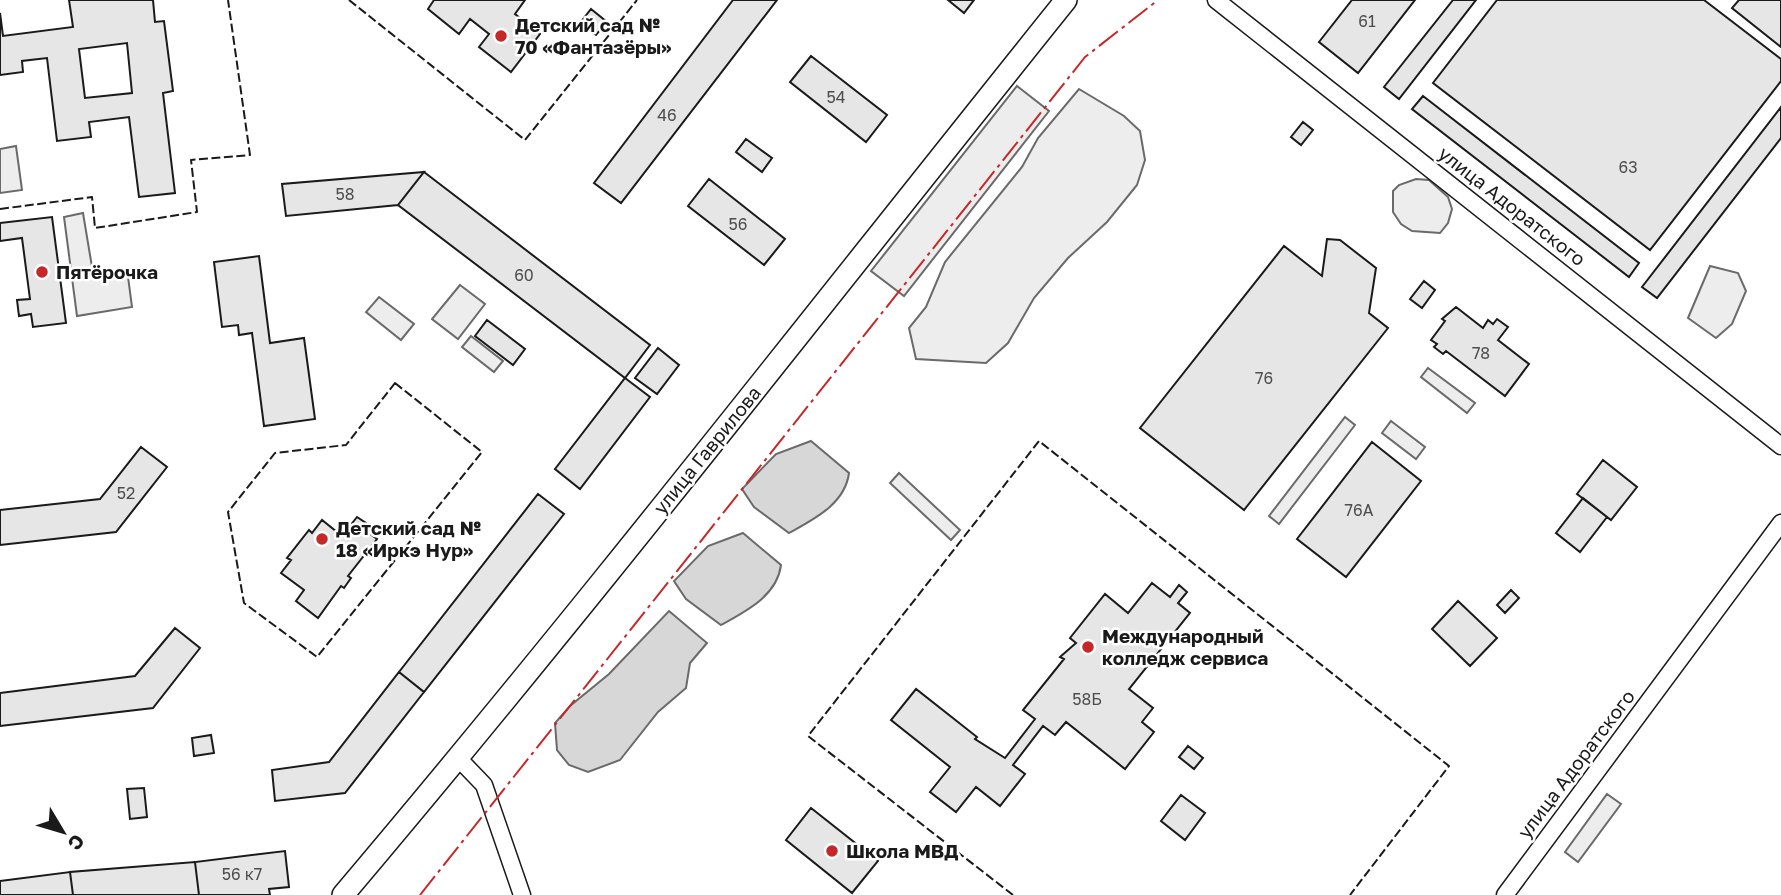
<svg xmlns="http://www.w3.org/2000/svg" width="1781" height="895" viewBox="0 0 1781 895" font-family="'Golos Text',sans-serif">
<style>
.built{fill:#ededed;stroke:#6a6a6a;stroke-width:2}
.water{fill:#d7d7d7;stroke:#6a6a6a;stroke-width:2}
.building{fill:#e6e6e6;stroke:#1a1a1a;stroke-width:2;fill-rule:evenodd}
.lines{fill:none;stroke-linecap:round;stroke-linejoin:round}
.street-casing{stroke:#1a1a1a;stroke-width:19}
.secondary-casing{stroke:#1a1a1a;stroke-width:24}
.street{stroke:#fff;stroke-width:16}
.secondary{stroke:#fff;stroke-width:21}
.fence{stroke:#1a1a1a;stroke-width:2;stroke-dasharray:9 3.5;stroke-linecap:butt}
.power{stroke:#c62828;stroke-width:2;stroke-dasharray:24 5 3.5 5;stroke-linecap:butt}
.poi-dot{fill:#c62828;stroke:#fff;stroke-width:2.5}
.labels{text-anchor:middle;stroke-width:5;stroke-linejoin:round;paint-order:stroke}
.number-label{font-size:16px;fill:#4d4d4d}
.poi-label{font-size:19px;font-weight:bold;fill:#1a1a1a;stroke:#fff;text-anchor:start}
.street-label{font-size:19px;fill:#1a1a1a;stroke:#fff}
</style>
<rect width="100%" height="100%" fill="#fff"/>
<!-- built -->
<path class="built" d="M 1017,86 L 1049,111 L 904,296 L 871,271 Z
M 1079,89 L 1124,116 L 1140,131 L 1145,160 L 1137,185 L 1107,222 L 1068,258 L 1034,298 L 1008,343 L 986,363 L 916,359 L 909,328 L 926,307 L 945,262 L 1022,167 L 1038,138 Z
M 16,146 L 22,190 L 0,193 L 0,149 Z
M 1416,179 L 1429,180 L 1448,197 L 1452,209 L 1448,223 L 1440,233 L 1412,231 L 1401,224 L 1393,212 L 1393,191 L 1399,185 Z
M 83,213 L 93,273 L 127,269 L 132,307 L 77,316 L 64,217 Z
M 1710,266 L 1738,273 L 1746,291 L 1732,324 L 1716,338 L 1688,318 Z
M 460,285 L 485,304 L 458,339 L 432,319 Z
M 379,297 L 414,324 L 401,340 L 366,312 Z
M 471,336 L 503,361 L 494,372 L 462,347 Z
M 1428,368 L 1475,403 L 1467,413 L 1421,377 Z
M 1345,417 L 1355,425 L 1279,524 L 1269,516 Z
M 1391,421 L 1425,447 L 1416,459 L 1382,433 Z
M 899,473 L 960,530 L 951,540 L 890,483 Z
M 1607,794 L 1621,804 L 1578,862 L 1565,852 Z"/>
<!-- water -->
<path class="water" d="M 811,441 L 849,473 C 845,504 814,519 789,533 L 754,507 L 742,489 L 776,454 Z
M 743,533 L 781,565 C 777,596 746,611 721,625 L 686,599 L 674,581 L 708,546 Z
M 669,611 L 707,643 L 690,663 L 686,688 L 658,712 L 620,760 L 588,772 L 569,765 L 557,750 L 555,723 L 570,706 L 609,674 Z"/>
<!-- building -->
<path class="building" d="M 69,0 L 153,0 L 155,22 L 164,21 L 173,91 L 163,93 L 175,193 L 139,197 L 129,117 L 89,122 L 91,137 L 57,141 L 47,58 L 22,61 L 23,72 L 0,75 L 0,13 L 3,36 L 73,27 ZM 127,43 L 132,93 L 85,98 L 79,49 Z
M 434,0 L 525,0 L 515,14 L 540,34 L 511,72 L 479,47 L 489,34 L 470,19 L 459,34 L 428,9 Z
M 733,0 L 777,0 L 621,203 L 594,183 Z
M 948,0 L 974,0 L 964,13 Z
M 1352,0 L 1415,0 L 1358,73 L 1319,42 Z
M 1453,0 L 1476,0 L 1399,99 L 1384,87 Z
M 1497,0 L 1704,0 L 1781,59 L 1781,81 L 1650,250 L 1433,83 Z
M 1739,0 L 1781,0 L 1781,47 L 1732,8 Z
M 591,9 L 607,22 L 596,35 L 580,23 Z
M 811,56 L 887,115 L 866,142 L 790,82 Z
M 1423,96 L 1639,263 L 1629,277 L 1412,109 Z
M 1781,107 L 1781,138 L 1657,298 L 1642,287 Z
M 1303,122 L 1313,130 L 1301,145 L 1291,137 Z
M 746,139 L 772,158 L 762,172 L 736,152 Z
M 424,172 L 650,345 L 625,378 L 398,205 Z
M 424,172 L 398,205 L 286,216 L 282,184 Z
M 709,179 L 785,239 L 764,265 L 688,206 Z
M 52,217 L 66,323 L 33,327 L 31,314 L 19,316 L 17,300 L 30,299 L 22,238 L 0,241 L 0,223 Z
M 1327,239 L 1340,240 L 1376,268 L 1369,313 L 1388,328 L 1244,510 L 1140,428 L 1284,246 L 1322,276 Z
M 259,256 L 270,343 L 304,338 L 315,419 L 264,426 L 252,333 L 239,335 L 238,325 L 222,327 L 214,262 Z
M 1424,281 L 1435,290 L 1422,308 L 1410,299 Z
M 1456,307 L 1483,328 L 1488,320 L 1493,324 L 1497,319 L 1508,327 L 1498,340 L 1529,364 L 1505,396 L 1446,351 L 1443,354 L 1434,347 L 1437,344 L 1431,340 L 1445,321 L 1442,319 Z
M 487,320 L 525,349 L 513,365 L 475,336 Z
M 658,348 L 679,365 L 657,394 L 635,378 Z
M 625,378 L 650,397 L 580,489 L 555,469 Z
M 1372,442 L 1421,481 L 1346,577 L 1297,539 Z
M 141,447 L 167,467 L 116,532 L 0,545 L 0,510 L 100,499 Z
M 1603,460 L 1637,487 L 1611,520 L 1577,494 Z
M 538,494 L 564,514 L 424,692 L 399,672 Z
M 1583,498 L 1607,517 L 1580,552 L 1556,533 Z
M 357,517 L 366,523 L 362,528 L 377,539 L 348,576 L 351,578 L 344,588 L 341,586 L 318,618 L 296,601 L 304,590 L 281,573 L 291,560 L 287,558 L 309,530 L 312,533 L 322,520 L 342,536 Z
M 1152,583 L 1170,597 L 1179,585 L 1187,592 L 1178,603 L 1190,613 L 1129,689 L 1153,708 L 1142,722 L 1154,732 L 1125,769 L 1066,722 L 1055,735 L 1043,726 L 1013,765 L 1025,774 L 1000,806 L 976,787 L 956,812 L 930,792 L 950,767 L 891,720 L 916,689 L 977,737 L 975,739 L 1005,758 L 1035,719 L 1023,710 L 1064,659 L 1060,657 L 1076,643 L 1070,638 L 1105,594 L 1128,613 Z
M 1511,590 L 1519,598 L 1505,613 L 1497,605 Z
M 1458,601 L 1497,638 L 1470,666 L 1432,629 Z
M 175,628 L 200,648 L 153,708 L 0,726 L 0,693 L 135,676 Z
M 399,672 L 424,692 L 345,793 L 275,801 L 272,770 L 329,762 Z
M 211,735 L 214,753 L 194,756 L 192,738 Z
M 1188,746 L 1203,758 L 1194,769 L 1179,757 Z
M 144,788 L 147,817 L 130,819 L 127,789 Z
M 1181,795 L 1205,813 L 1185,840 L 1161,821 Z
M 811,808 L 878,861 L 852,893 L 786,840 Z
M 285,851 L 289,887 L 269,889 L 270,895 L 199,895 L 195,862 Z
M 195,862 L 199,895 L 73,895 L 70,872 Z
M 70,872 L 73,895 L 0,895 L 0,881 Z"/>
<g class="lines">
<defs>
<path id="street" d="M 1216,0 L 1781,446
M 458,758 L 484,785 L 522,895
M 1505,895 L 1781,523"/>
<path id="secondary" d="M 343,895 C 591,602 826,299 1066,0"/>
</defs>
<!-- street casing -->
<use href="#street" class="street-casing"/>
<!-- secondary casing -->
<use href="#secondary" class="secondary-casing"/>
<!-- street -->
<use href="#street" class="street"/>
<!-- secondary -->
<use href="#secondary" class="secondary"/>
<!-- fence -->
<path class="fence" d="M 349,0 L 525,140 L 637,0
M 0,209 L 92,197 L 95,228 L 197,212 L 191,160 L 250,155 L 228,0
M 395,383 L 482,452 L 317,657 L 244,603 L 228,512 L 275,453 L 346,445 Z
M 1013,895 L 808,736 L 1039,441 L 1449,766 L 1350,895"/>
<!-- power -->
<path class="power" d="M 420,895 L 1085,57 L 1158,0"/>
</g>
<!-- markers -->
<g class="poi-dot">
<circle cx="501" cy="36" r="7"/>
<circle cx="42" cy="272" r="7"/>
<circle cx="322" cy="539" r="7"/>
<circle cx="1088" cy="647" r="7"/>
<circle cx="832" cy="851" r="7"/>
</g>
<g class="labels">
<!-- number labels -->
<g class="number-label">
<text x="1367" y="27">61</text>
<text x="836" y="103">54</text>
<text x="667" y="121">46</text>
<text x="1628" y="173">63</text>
<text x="345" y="200">58</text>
<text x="738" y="230">56</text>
<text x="524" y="281">60</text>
<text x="1481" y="359">78</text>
<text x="1264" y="384">76</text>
<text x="126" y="499">52</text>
<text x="1359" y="516">76А</text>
<text x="1087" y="705">58Б</text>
<text x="242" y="880">56 к7</text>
</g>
<!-- poi labels -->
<g class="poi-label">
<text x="515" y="32">Детский сад №<tspan x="515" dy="22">70 «Фантазёры»</tspan></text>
<text x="56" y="279">Пятёрочка</text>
<text x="336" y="535">Детский сад №<tspan x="336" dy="22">18 «Иркэ Нур»</tspan></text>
<text x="1102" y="643">Международный<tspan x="1102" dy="22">колледж сервиса</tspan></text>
<text x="846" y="858">Школа МВД</text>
</g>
<!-- street labels -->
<g class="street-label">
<text transform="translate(1512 206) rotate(38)" y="7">улица Адоратского</text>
<text transform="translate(707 450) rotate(-51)" y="7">улица Гаврилова</text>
<text transform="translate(1576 764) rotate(-53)" y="7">улица Адоратского</text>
</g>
</g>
<!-- north arrow -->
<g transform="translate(63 832) rotate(128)" stroke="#ffffff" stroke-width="5" paint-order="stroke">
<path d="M0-5L12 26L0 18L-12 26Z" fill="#1a1a1a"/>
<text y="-10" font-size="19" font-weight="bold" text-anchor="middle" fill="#1a1a1a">С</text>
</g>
</svg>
